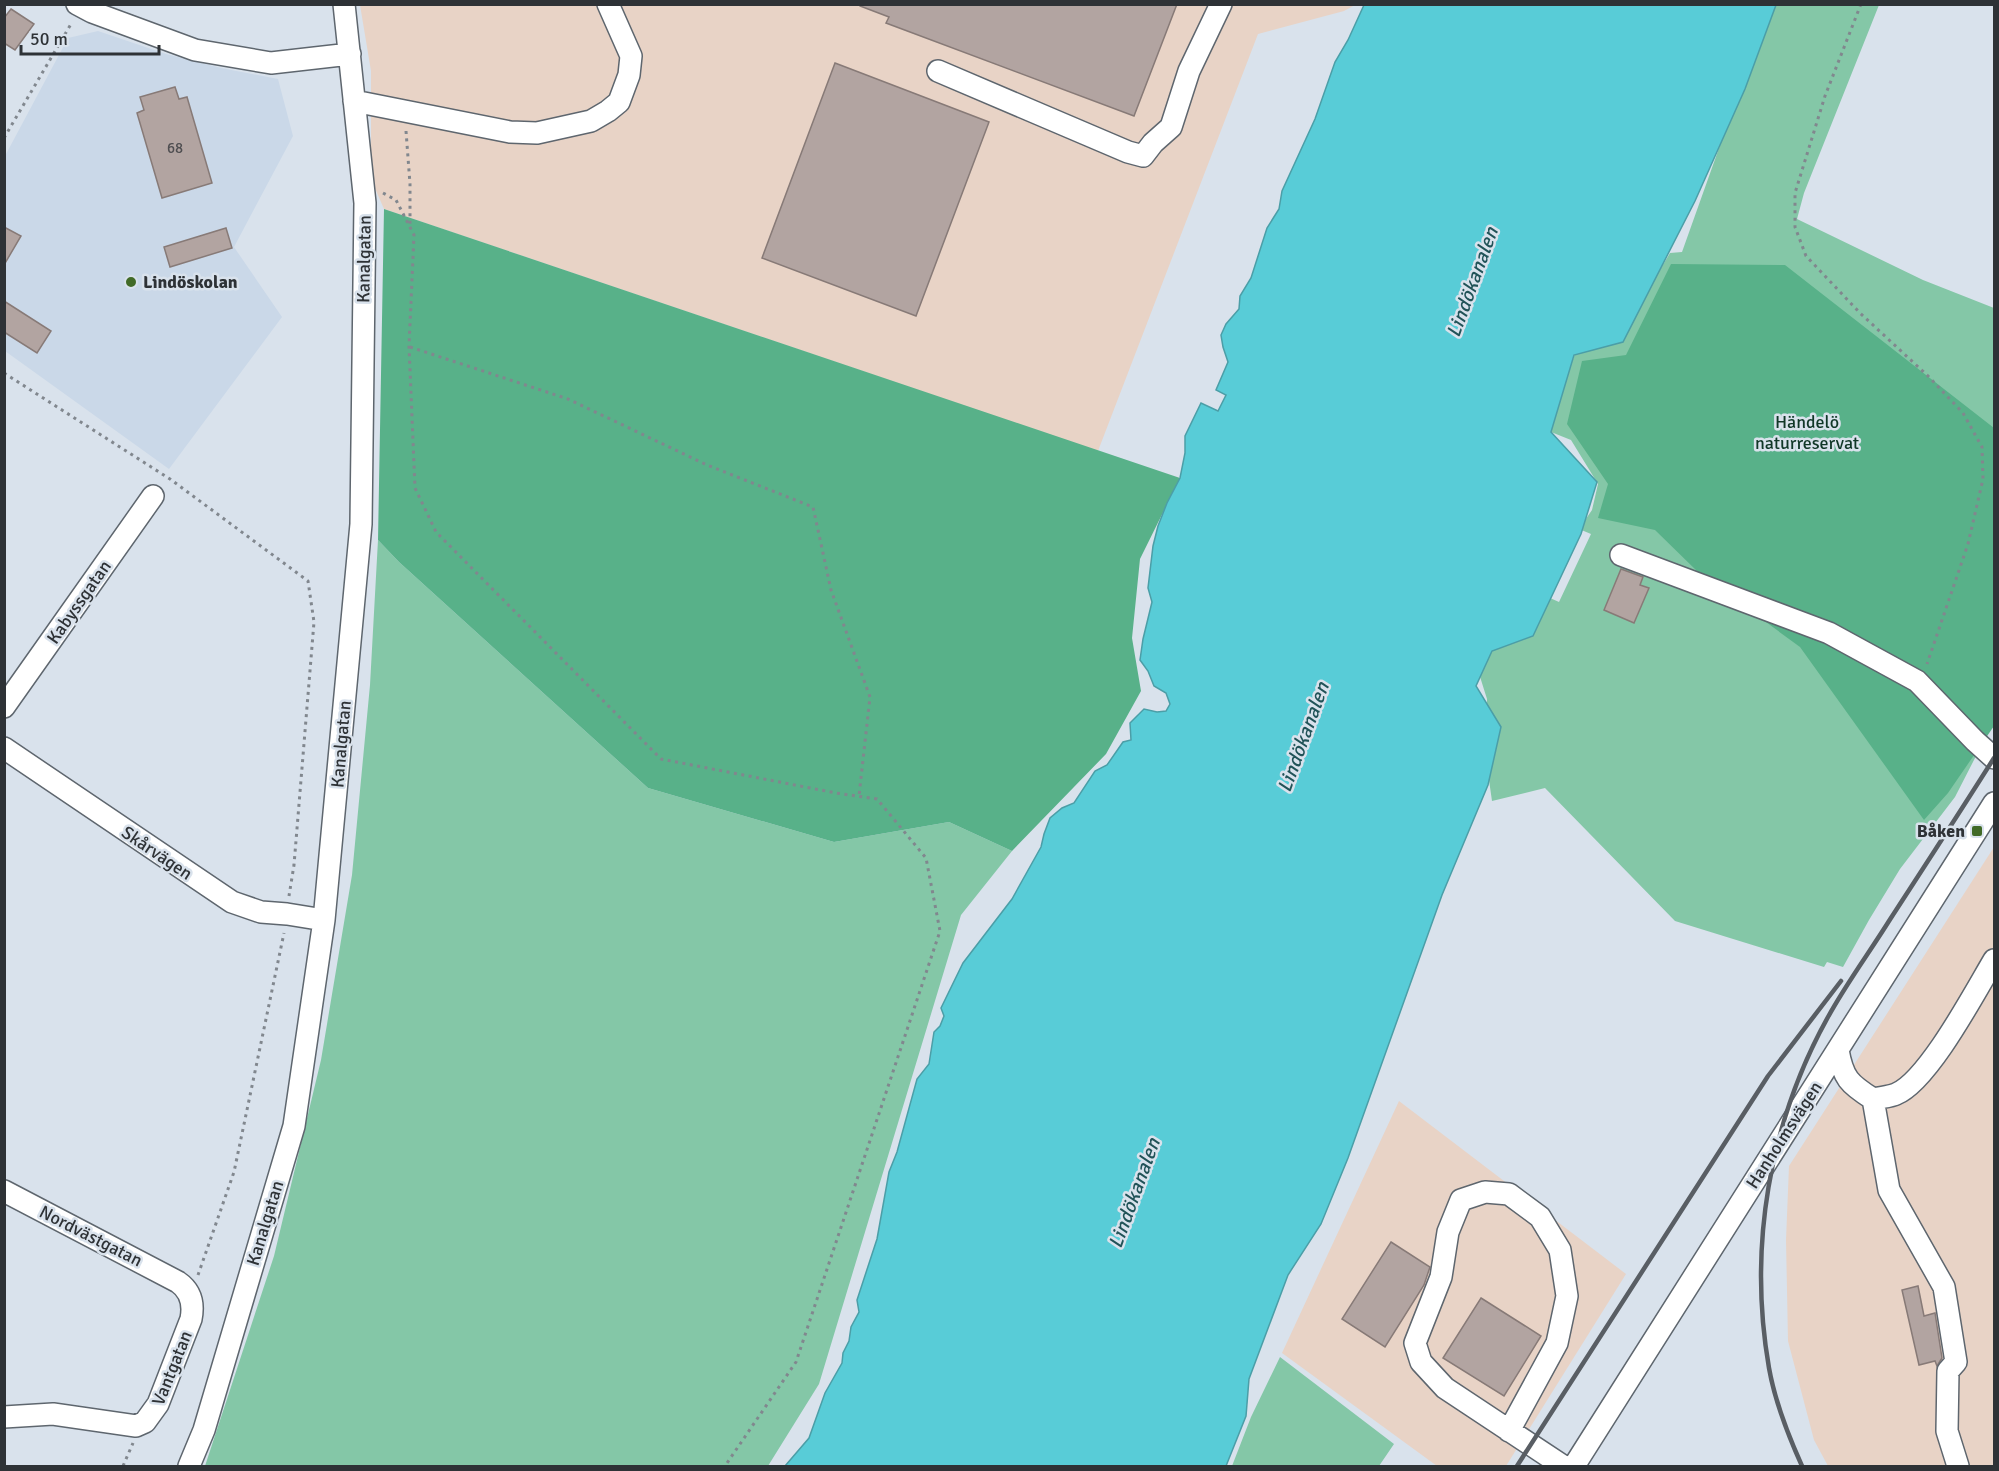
<svg xmlns="http://www.w3.org/2000/svg" width="1999" height="1471" viewBox="0 0 1999 1471" font-family="Signika,sans-serif">
<style>
.industrial{fill:#e8d3c6}
.built{fill:#cad8e8}
.green{fill:#84c7a7}
.forest{fill:#58b189}
.water{fill:#58ccd7;stroke:#4b9ea7;stroke-width:1.5}
.building{fill:#b2a4a1;stroke:#877a77;stroke-width:1.5}
.lines{fill:none;stroke-linecap:round;stroke-linejoin:round}
.minor-casing{stroke:#5e666e;stroke-width:24}
.path{stroke:#81878e;stroke-width:3;stroke-dasharray:3 4.5;stroke-linecap:butt}
.minor{stroke:#fff;stroke-width:21}
.rail{stroke:#595e64;stroke-width:4.5}
.poi-dot{fill:#416a27;stroke:#d9e2ec;stroke-width:2}
.labels{text-anchor:middle;stroke-width:5;stroke-linejoin:round;paint-order:stroke}
.number-label{font-size:15px;fill:#4f4e51}
.street-label{font-size:18px;fill:#2e3236;stroke:#d9e2ec}
.poi-label{font-size:18px;font-weight:bold;fill:#2e3236;stroke:#d9e2ec;text-anchor:start}
.park-label{font-size:18px;fill:#103727;stroke:#d9e2ec}
.water-label{font-size:20px;font-style:italic;fill:#215358;stroke:#d9e2ec}
</style>
<rect width="100%" height="100%" fill="#d9e2ec"/>
<!-- industrial -->
<path class="industrial" d="M 360,5 L 1355,5 L 1344,11 L 1258,34 L 1098,451 L 384,209 L 371,179 L 371,71 Z
M 1994,847 L 1994,1466 L 1828,1466 L 1814,1440 L 1788,1341 L 1786,1240 L 1789,1166 Z
M 1399,1101 L 1626,1274 L 1506,1466 L 1437,1466 L 1282,1353 Z"/>
<!-- built -->
<path class="built" d="M 98,31 L 166,54 L 221,68 L 278,79 L 293,136 L 234,247 L 282,317 L 169,469 L 5,351 L 5,156 L 68,38 Z"/>
<!-- green -->
<path class="green" d="M 1770,5 L 1879,5 L 1804,193 L 1797,219 L 1923,280 L 1994,308 L 1994,721 L 1955,797 L 1900,869 L 1869,920 L 1843,967 L 1827,962 L 1824,967 L 1675,921 L 1545,788 L 1492,801 L 1487,766 L 1487,699 L 1476,664 L 1550,598 L 1559,602 L 1591,534 L 1579,529 L 1592,510 L 1598,484 L 1571,440 L 1546,430 L 1578,346 L 1621,335 L 1670,253 L 1682,252 Z
M 378,540 L 399,562 L 648,788 L 834,842 L 949,822 L 1012,851 L 961,915 L 819,1384 L 768,1466 L 205,1466 L 274,1256 L 321,1060 L 352,875 L 370,685 Z
M 1280,1357 L 1394,1444 L 1379,1466 L 1232,1466 L 1251,1417 Z"/>
<!-- forest -->
<path class="forest" d="M 384,209 L 1180,478 L 1140,559 L 1132,638 L 1141,691 L 1106,754 L 1012,851 L 949,822 L 834,842 L 648,788 L 399,562 L 378,540 Z
M 1671,264 L 1785,265 L 1994,428 L 1994,726 L 1948,793 L 1924,820 L 1800,647 L 1699,573 L 1655,530 L 1598,518 L 1608,484 L 1567,424 L 1582,361 L 1626,355 Z"/>
<!-- water -->
<path class="water" d="M 1364,5 L 1776,5 L 1745,89 L 1695,201 L 1623,342 L 1574,355 L 1551,432 L 1597,482 L 1581,534 L 1533,636 L 1492,651 L 1476,686 L 1501,727 L 1488,785 L 1442,895 L 1348,1158 L 1321,1224 L 1288,1275 L 1249,1379 L 1246,1416 L 1226,1466 L 785,1466 L 809,1438 L 825,1393 L 842,1363 L 843,1353 L 849,1341 L 851,1327 L 859,1312 L 857,1300 L 877,1239 L 889,1172 L 897,1152 L 917,1079 L 929,1064 L 934,1032 L 940,1026 L 944,1016 L 941,1008 L 963,963 L 1012,899 L 1041,847 L 1044,834 L 1050,818 L 1062,808 L 1074,803 L 1095,771 L 1107,765 L 1123,742 L 1131,740 L 1130,723 L 1144,709 L 1157,712 L 1166,711 L 1170,704 L 1166,693 L 1154,686 L 1148,671 L 1140,660 L 1143,639 L 1152,602 L 1148,588 L 1153,546 L 1158,526 L 1167,503 L 1180,478 L 1185,453 L 1185,436 L 1201,403 L 1218,411 L 1226,395 L 1216,390 L 1228,362 L 1223,347 L 1221,335 L 1226,324 L 1239,309 L 1240,296 L 1251,278 L 1267,228 L 1279,209 L 1282,191 L 1315,119 L 1335,62 L 1348,40 Z"/>
<!-- building -->
<path class="building" d="M 860,4 L 1177,4 L 1134,116 L 886,23 L 889,17 L 860,6 Z
M 11,9 L 34,24 L 15,50 L 4,43 L 4,18 Z
M 835,63 L 989,122 L 916,316 L 762,258 Z
M 175,87 L 179,99 L 187,97 L 212,183 L 162,198 L 137,113 L 144,110 L 140,97 Z
M 4,227 L 21,236 L 4,265 Z
M 226,228 L 232,248 L 170,267 L 164,247 Z
M 4,301 L 51,331 L 37,353 L 4,332 Z
M 1621,569 L 1643,577 L 1640,585 L 1649,588 L 1634,623 L 1604,610 Z
M 1391,1242 L 1430,1267 L 1424,1285 L 1385,1347 L 1342,1319 Z
M 1918,1286 L 1924,1316 L 1935,1313 L 1942,1358 L 1937,1366 L 1935,1361 L 1919,1365 L 1902,1290 Z
M 1481,1298 L 1541,1336 L 1504,1396 L 1443,1358 Z"/>
<g class="lines">
<defs>
<path id="minor" d="M 77,4 L 92,12 L 195,50 L 271,63 L 350,54
M 938,71 L 1128,152 L 1143,156 L 1153,143 L 1171,127 L 1189,71 L 1221,4
M 354,101 L 510,132 L 537,133 L 591,121 L 608,111 L 619,102 L 629,75 L 631,56 L 608,4
M 1621,555 L 1829,633 L 1917,681 L 1975,741 L 1994,758
M 4,707 L 153,496
M 4,748 L 232,902 L 261,912 L 287,914 L 324,920
M 1838,1050 C 1843,1078 1849,1084 1873,1099 C 1881,1097 1890,1097 1896,1094 C 1928,1081 1975,992 1994,960
M 1873,1099 L 1889,1190 L 1944,1287 L 1956,1362 L 1948,1371 L 1947,1431 L 1958,1466
M 4,1191 L 178,1282 C 191,1291 194,1304 191,1319 L 158,1404 L 145,1422 L 136,1426 L 53,1414 L 4,1417
M 1509,1431 L 1557,1343 L 1567,1296 L 1560,1250 L 1540,1217 L 1509,1194 L 1485,1192 L 1461,1200 L 1448,1232 L 1441,1277 L 1415,1343 L 1421,1362 L 1445,1388 L 1563,1466
M 189,1466 L 204,1430 L 294,1126 L 324,920 L 361,524 L 365,203 L 344,4
M 1574,1466 L 1994,803"/>
</defs>
<!-- minor casing -->
<use href="#minor" class="minor-casing"/>
<!-- path -->
<path class="path" d="M 1861,4 L 1825,96 L 1795,193 L 1795,227 L 1806,256 L 1860,313 L 1928,376 L 1963,413 L 1982,447 L 1983,479 L 1968,544 L 1927,664
M 406,131 L 410,184 L 410,226
M 4,138 L 71,24
M 383,193 L 396,200 L 414,235 L 409,346 L 415,488 L 436,532 L 661,759 L 836,793 L 877,799 L 926,858 L 940,931 L 796,1362 L 725,1466
M 410,347 L 568,399 L 707,465 L 813,507 L 831,590 L 870,697 L 859,796
M 4,373 L 170,479 L 308,581 L 314,622 L 294,865 L 289,896
M 198,1275 L 234,1172 L 284,933
M 123,1466 L 133,1443"/>
<!-- minor -->
<use href="#minor" class="minor"/>
<!-- rail -->
<path class="rail" d="M 1517,1466 L 1768,1076 L 1841,981
M 1802,1466 C 1788,1435 1775,1402 1769,1368 C 1748,1248 1769,1123 1828,1017 C 1846,984 1869,953 1889,921 C 1924,867 1960,812 1994,758"/>
</g>
<!-- markers -->
<g class="poi-dot">
<circle cx="131" cy="282" r="6"/>
<rect x="1971" y="825" width="12" height="12" rx="3"/>
</g>
<g class="labels">
<!-- number labels -->
<g class="number-label">
<text x="175" y="153">68</text>
</g>
<!-- street labels -->
<g class="street-label">
<text transform="translate(364 259) rotate(-89)" y="6">Kanalgatan</text>
<text transform="translate(79 602) rotate(-55)" y="6">Kabyssgatan</text>
<text transform="translate(341 744) rotate(-85)" y="6">Kanalgatan</text>
<text transform="translate(157 853) rotate(34)" y="6">Skårvägen</text>
<text transform="translate(1784 1135) rotate(-57)" y="6">Hanholmsvägen</text>
<text transform="translate(265 1223) rotate(-73)" y="6">Kanalgatan</text>
<text transform="translate(91 1236) rotate(27)" y="6">Nordvästgatan</text>
<text transform="translate(172 1368) rotate(-68)" y="6">Vantgatan</text>
</g>
<!-- poi labels -->
<g class="poi-label">
<text x="143" y="288">Lindöskolan</text>
<text x="1965" y="837" text-anchor="end">Båken</text>
</g>
<!-- park labels -->
<g class="park-label">
<text x="1807" y="428">Händelö<tspan x="1807" dy="21">naturreservat</tspan></text>
</g>
<!-- water labels -->
<g class="water-label">
<text transform="translate(1472 282) rotate(-70)" y="7">Lindökanalen</text>
<text transform="translate(1303 737) rotate(-70)" y="7">Lindökanalen</text>
<text transform="translate(1134 1193) rotate(-70)" y="7">Lindökanalen</text>
</g>
</g>
<!-- border -->
<rect width="1999" height="1471" fill="none" stroke="#2e3236" stroke-width="12"/>
<!-- scale -->
<path d="M21 45v9h138v-9" fill="none" stroke="#2e3236" stroke-width="3"/>
<text x="30" y="45" font-size="18" fill="#2e3236" stroke="#d9e2ec" stroke-width="4.5" paint-order="stroke">50 m</text>
</svg>
